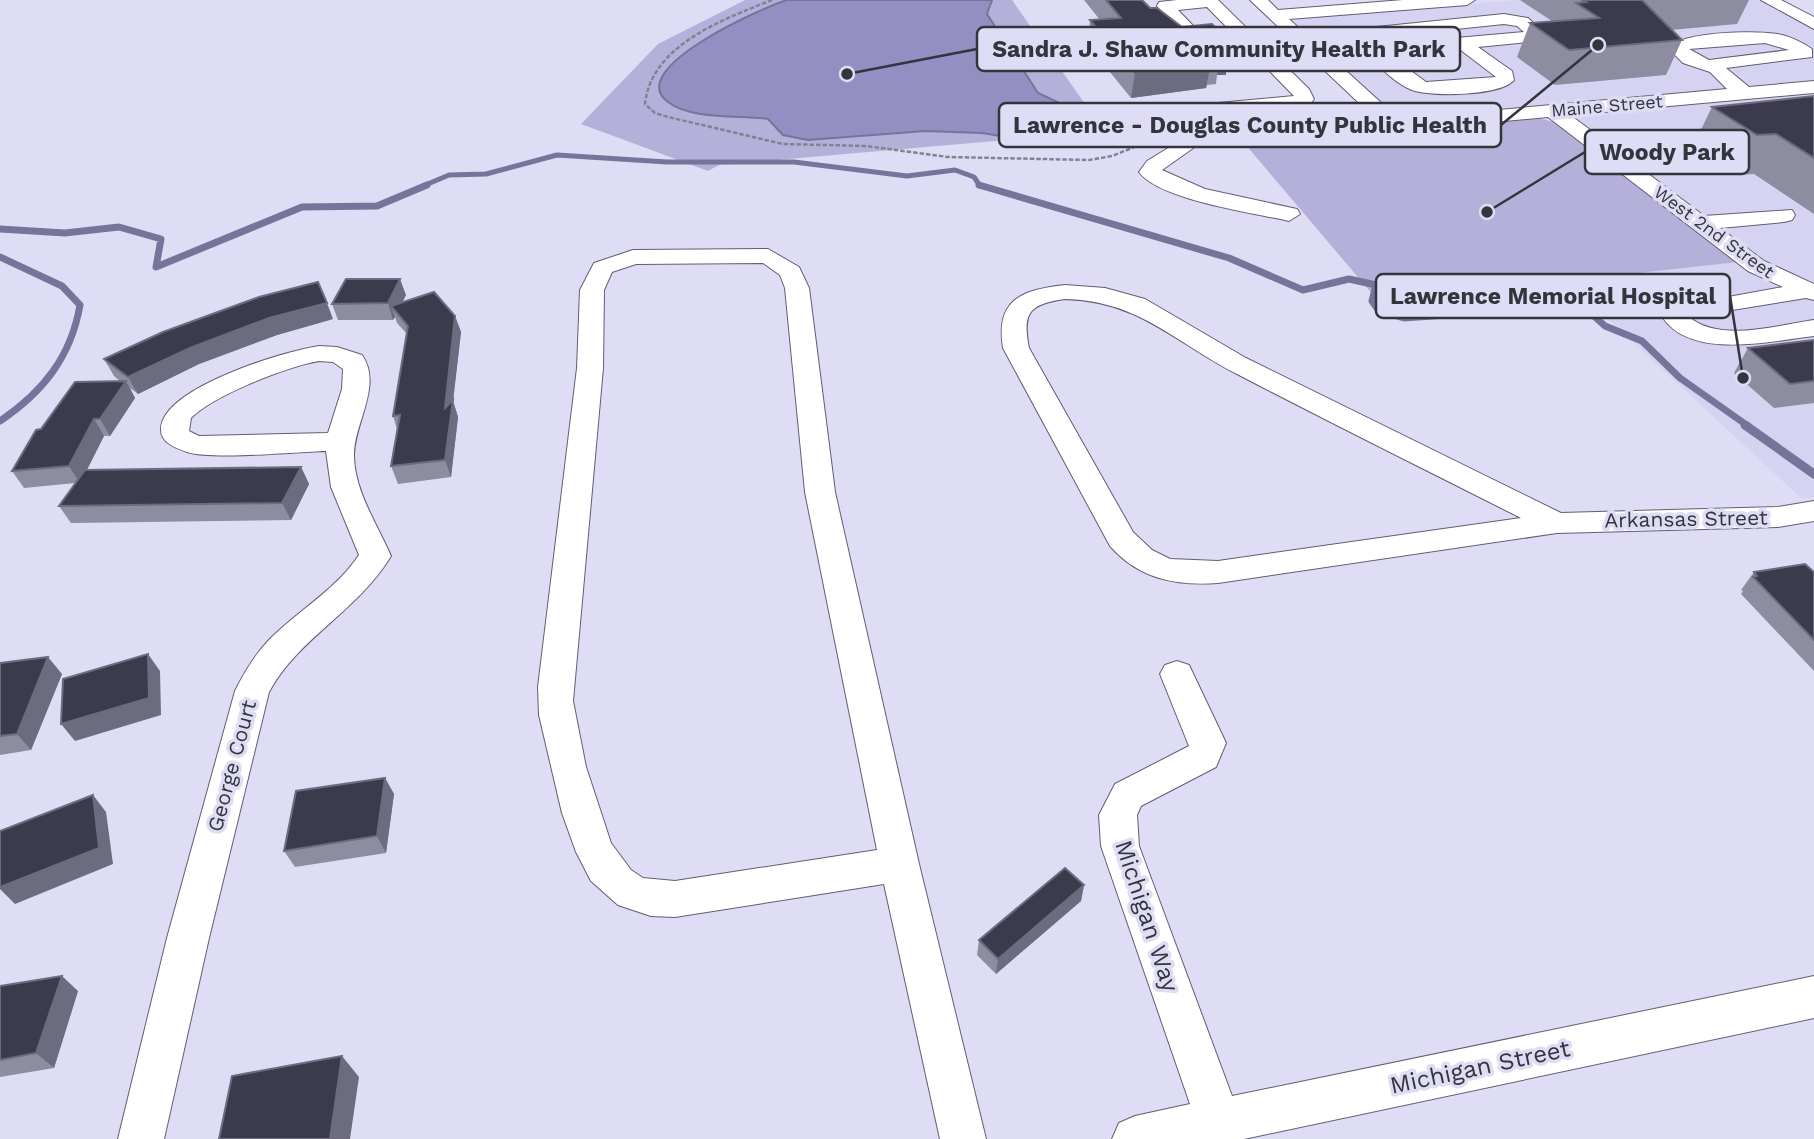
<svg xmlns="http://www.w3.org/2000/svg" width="1814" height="1139" viewBox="0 0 1814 1139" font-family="'Work Sans',sans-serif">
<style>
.built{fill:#d6d3f2}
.green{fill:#b4b0d9}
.water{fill:#948fc3;stroke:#77749b;stroke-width:2}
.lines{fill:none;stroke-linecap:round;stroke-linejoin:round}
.stream-far2{stroke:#77749b;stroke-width:5}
.stream-far1{stroke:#77749b;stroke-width:7}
.stream{stroke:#77749b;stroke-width:9}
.minor-casing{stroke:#605e72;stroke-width:2}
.path{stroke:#838292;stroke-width:2.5;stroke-dasharray:4.5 2;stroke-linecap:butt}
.minor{fill:#fff;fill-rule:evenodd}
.wall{fill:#8e8ca1}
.shaded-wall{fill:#6d6b7f}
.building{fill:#3c3a4d;stroke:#6d6b7f;stroke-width:2}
.labels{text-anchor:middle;stroke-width:7;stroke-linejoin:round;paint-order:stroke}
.far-street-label{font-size:18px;fill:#34343d;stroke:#dfddf5}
.street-label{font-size:21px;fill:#34343d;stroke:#dfddf5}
.near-street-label{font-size:24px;fill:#34343d;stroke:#dfddf5}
.leader{fill:none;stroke:#34343d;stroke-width:2.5}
.callout-dot{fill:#34343d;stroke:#dfddf5;stroke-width:2.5}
.callout{fill:#dfddf5;stroke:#34343d;stroke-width:2.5}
.callout-label{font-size:23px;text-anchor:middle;font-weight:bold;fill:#34343d}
</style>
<rect width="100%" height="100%" fill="#dfddf5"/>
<!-- built -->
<path class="built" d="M 1517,0 L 1759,0 L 1814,29 L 1814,81 L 1408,117 L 1389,110 L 1294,21 L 1304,17 Z
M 1814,93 L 1814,497 L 1802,499 L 1567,281 L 1762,259 L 1578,121 L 1576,116 Z"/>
<!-- green -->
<path class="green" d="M 745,0 L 1012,0 L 1085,104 L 1079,120 L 1088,133 L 719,165 L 708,171 L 581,124 L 658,44 Z
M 1538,118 L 1554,122 L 1738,262 L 1379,302 L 1245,144 Z"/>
<!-- water -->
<path class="water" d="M 787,0 L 992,0 L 987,14 L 1038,93 L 1062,104 L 1052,114 L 1053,121 L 1028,135 L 1013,138 L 982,133 L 925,131 L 808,140 L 783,135 L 768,119 C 741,115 691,120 668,102 C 623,69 764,7 787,0 Z"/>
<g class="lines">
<!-- stream-far2 -->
<path class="stream-far2" d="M 423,186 L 449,175 L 486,174 L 557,155 L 667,162 L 794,162 L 907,176 L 955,170 L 974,177 L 980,186"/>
<!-- stream-far1 -->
<path class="stream-far1" d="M 979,185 L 1229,258 L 1303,290 L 1349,279 L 1376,285 L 1372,301 L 1379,311 L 1404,318 L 1502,311 L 1522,299 L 1550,298 L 1578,302 L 1605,326 L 1642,341 L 1680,378 L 1748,426
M 0,229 L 65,233 L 119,227 L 161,239 L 156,267 L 302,207 L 377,206 L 427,185
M 0,257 L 62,286 L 80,305 C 71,357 43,392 0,421"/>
<!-- stream -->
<path class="stream" d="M 1745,425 L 1814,474"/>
<defs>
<path id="minor" d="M 1177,0 L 1218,0 L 1309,89 L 1314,99 L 1311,103 L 1293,109 L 1114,122 L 1111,118 L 1114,114 L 1121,112 L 1294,96 L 1207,7 L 1178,10 L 1200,33 L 1197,37 L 1185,37 L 1157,6 L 1159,2 Z
M 1250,0 L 1268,0 L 1278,10 L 1403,0 L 1475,0 L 1467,5 L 1289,19 L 1322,49 L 1358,46 L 1348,34 L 1357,29 L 1504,14 L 1528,18 L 1545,34 L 1529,42 L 1478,47 L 1512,71 L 1514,80 C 1501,96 1431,97 1412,90 C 1396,84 1381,68 1368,56 L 1333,59 L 1399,119 L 1727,89 L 1710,72 L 1683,63 L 1668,48 C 1683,31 1760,30 1782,35 C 1794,38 1803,43 1812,49 L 1812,57 L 1726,68 L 1749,87 L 1814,81 L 1814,93 L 1570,115 L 1604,140 L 1814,118 L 1814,130 L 1668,146 L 1677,153 L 1718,163 L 1721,167 L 1718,171 L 1711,173 L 1663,161 L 1644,148 L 1618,151 L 1704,216 L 1792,210 L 1795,215 L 1792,220 L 1784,222 L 1720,228 L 1764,261 L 1814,284 L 1814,300 L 1806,298 L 1689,317 C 1720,343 1778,325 1814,320 L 1814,336 C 1771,341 1692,360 1663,318 L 1668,308 L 1783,287 L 1748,271 L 1548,117 L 1233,146 L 1196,146 L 1162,170 L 1205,189 L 1297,209 L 1300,214 L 1289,221 C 1255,213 1159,200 1139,172 L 1147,161 L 1191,134 L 1233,134 L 1378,121 ZM 1504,24 L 1517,26 L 1524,32 L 1377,45 L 1370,38 ZM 1765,43 L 1789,50 L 1709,60 L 1689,49 ZM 1458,48 L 1496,77 L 1426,82 L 1388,54 Z
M 1761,0 L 1781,0 L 1814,17 L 1814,29 Z
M 768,249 L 799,267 L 809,288 L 835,492 L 919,864 L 986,1139 L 940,1139 L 884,884 L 675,917 L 651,916 L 618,905 L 591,881 L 576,852 L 562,813 L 539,715 L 538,687 L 577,368 L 580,290 L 594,263 L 633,250 ZM 763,263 L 780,275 L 785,288 L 805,492 L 877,850 L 675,881 L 643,878 L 631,870 L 611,843 L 586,767 L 573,701 L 603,368 L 604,290 L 612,272 L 636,264 Z
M 1065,285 L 1105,288 L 1145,299 L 1246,358 L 1561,513 L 1778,507 L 1814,501 L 1814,521 L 1778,527 L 1557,533 L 1218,583 C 1176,586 1139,579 1110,546 L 1003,348 C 995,299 1022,290 1065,285 ZM 1065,299 C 1140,301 1174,342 1237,374 C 1331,423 1426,470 1521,518 L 1218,561 L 1170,559 L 1152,550 L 1133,532 L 1029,348 C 1022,313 1029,304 1065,299 Z
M 319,346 L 337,347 L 362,355 C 383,385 354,423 354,455 C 354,490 377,524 391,556 C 357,612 299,637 269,692 L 209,938 L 164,1139 L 118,1139 L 167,938 L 235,691 C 244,673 254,656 268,641 C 297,611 335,591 359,555 L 331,487 L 326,451 C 295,452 212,460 187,452 C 176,448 161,443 161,430 C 160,388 285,351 319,346 ZM 319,361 L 333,362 L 343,369 L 342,389 L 328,433 L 199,436 L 189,431 L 191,418 C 214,395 286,367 319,361 Z
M 1177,661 L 1189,665 L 1226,743 L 1216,767 L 1141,806 L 1137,815 L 1139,846 L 1232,1096 L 1814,976 L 1814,1018 L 1244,1139 L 1112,1139 L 1119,1123 L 1135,1116 L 1190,1104 L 1101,846 L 1099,815 L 1115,784 L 1189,746 L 1160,674 L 1165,665 Z"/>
</defs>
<!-- minor casing -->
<use href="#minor" class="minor-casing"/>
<!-- path -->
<path class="path" d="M 772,0 C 724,19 651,45 645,104 L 655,113 L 668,117 L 783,144 L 866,146 L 948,157 L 1089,160 L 1112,156 L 1147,142"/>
<!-- minor -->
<use href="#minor" class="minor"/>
</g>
<!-- wall -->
<path class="wall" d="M 1084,0 L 1142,0 L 1150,8 L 1182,27 L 1234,46 L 1230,71 L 1226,71 L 1226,75 L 1217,75 L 1216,84 L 1207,85 L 1206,88 L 1131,98 L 1088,45 L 1090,20 L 1100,20 Z
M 1520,0 L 1749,0 L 1737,24 L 1671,30 L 1682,40 L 1666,75 L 1555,85 L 1517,57 L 1530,23 L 1552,21 Z
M 1814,96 L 1814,214 L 1754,174 L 1736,175 L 1693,146 L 1712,107 Z
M 406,295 L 402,302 L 455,316 L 461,332 L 453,401 L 458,417 L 451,477 L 398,484 L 391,466 L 397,429 L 393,416 L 407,334 L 397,323 L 395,317 L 393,320 L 338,320 L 332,304 Z
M 333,319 L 277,335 L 199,364 L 138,394 L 130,388 L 135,398 L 110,436 L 104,436 L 87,470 L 301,467 L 309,484 L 291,520 L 71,523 L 59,506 L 75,483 L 24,488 L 12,471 L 120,381 L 114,376 L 104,359 Z
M 1814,340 L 1814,403 L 1774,408 L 1734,373 L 1748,348 Z
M 1754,572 L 1814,572 L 1814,671 L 1741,594 L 1743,591 L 1741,590 Z
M 0,663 L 62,674 L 31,750 L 0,755 Z
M 385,778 L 394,794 L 386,853 L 295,867 L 284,851 Z
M 1084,885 L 1081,901 L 996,974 L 977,955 L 979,940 Z
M 0,986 L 78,991 L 54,1068 L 0,1077 Z"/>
<!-- shaded-wall -->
<path class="shaded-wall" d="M 1234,46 L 1230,71 L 1226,71 L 1226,75 L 1217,75 L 1220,59 L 1213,51 L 1228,47 Z
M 1211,63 L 1206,88 L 1131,98 L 1135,73 Z
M 400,279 L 406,295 L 397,313 L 391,306 L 395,317 L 393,320 L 388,303 Z
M 327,303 L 333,319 L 277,335 L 199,364 L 138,394 L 128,377 L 190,348 L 269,318 Z
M 455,316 L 461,332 L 453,401 L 458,417 L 451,477 L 445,460 L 445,408 Z
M 126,381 L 135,398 L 110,436 L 100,419 Z
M 94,419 L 104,436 L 80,483 L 69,466 Z
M 301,467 L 309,484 L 291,520 L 282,503 Z
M 148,654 L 160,671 L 161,715 L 75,741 L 61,724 Z
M 48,657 L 62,674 L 31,750 L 17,734 Z
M 385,778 L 394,794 L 386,853 L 377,836 Z
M 93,795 L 106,812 L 113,864 L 15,904 L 0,889 L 0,887 Z
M 1084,885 L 1081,901 L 996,974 L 998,959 Z
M 62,976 L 78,991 L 54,1068 L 36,1053 Z
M 342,1056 L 359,1077 L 350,1139 L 330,1139 Z"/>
<!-- building -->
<path class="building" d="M 1106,0 L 1142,0 L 1150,8 L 1157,8 L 1182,27 L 1212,24 L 1234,46 L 1228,47 L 1230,50 L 1213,51 L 1220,59 L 1208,60 L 1211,63 L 1135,73 L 1090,20 L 1121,18 Z
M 1582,0 L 1642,0 L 1682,40 L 1569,50 L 1530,23 L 1599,18 L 1576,3 L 1586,2 Z
M 1814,96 L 1814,158 L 1776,134 L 1757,135 L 1712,107 Z
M 346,279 L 400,279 L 388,303 L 332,304 Z
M 318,282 L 327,303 L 269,318 L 190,348 L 128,377 L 104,359 L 163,332 L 259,297 Z
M 434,292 L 455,316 L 445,408 L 453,400 L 445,460 L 391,466 L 400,415 L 393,416 L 408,326 L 391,306 Z
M 1814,340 L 1814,381 L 1790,384 L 1748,348 Z
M 126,381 L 100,419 L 94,419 L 69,466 L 12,471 L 36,430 L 41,429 L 75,382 Z
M 301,467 L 282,503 L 59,506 L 85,470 Z
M 1805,564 L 1814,572 L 1814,640 L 1753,577 L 1757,576 L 1754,572 Z
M 148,654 L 149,698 L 61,724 L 63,679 Z
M 48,657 L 17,734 L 0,736 L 0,663 Z
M 385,778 L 377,836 L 284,851 L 296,791 Z
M 93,795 L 99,848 L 0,887 L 0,831 Z
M 1065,868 L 1084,885 L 998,959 L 979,940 Z
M 62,976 L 36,1053 L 0,1060 L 0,986 Z
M 342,1056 L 330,1139 L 219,1139 L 232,1076 Z"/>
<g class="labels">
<!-- far-street labels -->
<g class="far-street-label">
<text transform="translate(1607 106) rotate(-5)" y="6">Maine Street</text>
<text transform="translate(1714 232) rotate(36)" y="6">West 2nd Street</text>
</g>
<!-- street labels -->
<g class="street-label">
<text transform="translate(1686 519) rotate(-1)" y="7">Arkansas Street</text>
<text transform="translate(232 766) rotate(-75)" y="7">George Court</text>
</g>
<!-- near-street labels -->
<g class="near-street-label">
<text transform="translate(1147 916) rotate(72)" y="8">Michigan Way</text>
<text transform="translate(1480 1067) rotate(-12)" y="8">Michigan Street</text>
</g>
</g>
<!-- callouts -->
<path class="leader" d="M847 74L977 49M1598 45L1501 125M1487 212L1585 152M1743 378L1730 296"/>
<g class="callout-dot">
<circle cx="847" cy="74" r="7"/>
<circle cx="1598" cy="45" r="7"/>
<circle cx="1487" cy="212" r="7"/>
<circle cx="1743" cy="378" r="7"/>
</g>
<g class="callout">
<rect x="977" y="27" width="483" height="44" rx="7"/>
<rect x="999" y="103" width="502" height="44" rx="7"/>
<rect x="1585" y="130" width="164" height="44" rx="7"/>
<rect x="1376" y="274" width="354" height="44" rx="7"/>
</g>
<g class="callout-label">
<text x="1219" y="57">Sandra J. Shaw Community Health Park</text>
<text x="1250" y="133">Lawrence - Douglas County Public Health</text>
<text x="1667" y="160">Woody Park</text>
<text x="1553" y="304">Lawrence Memorial Hospital</text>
</g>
</svg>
